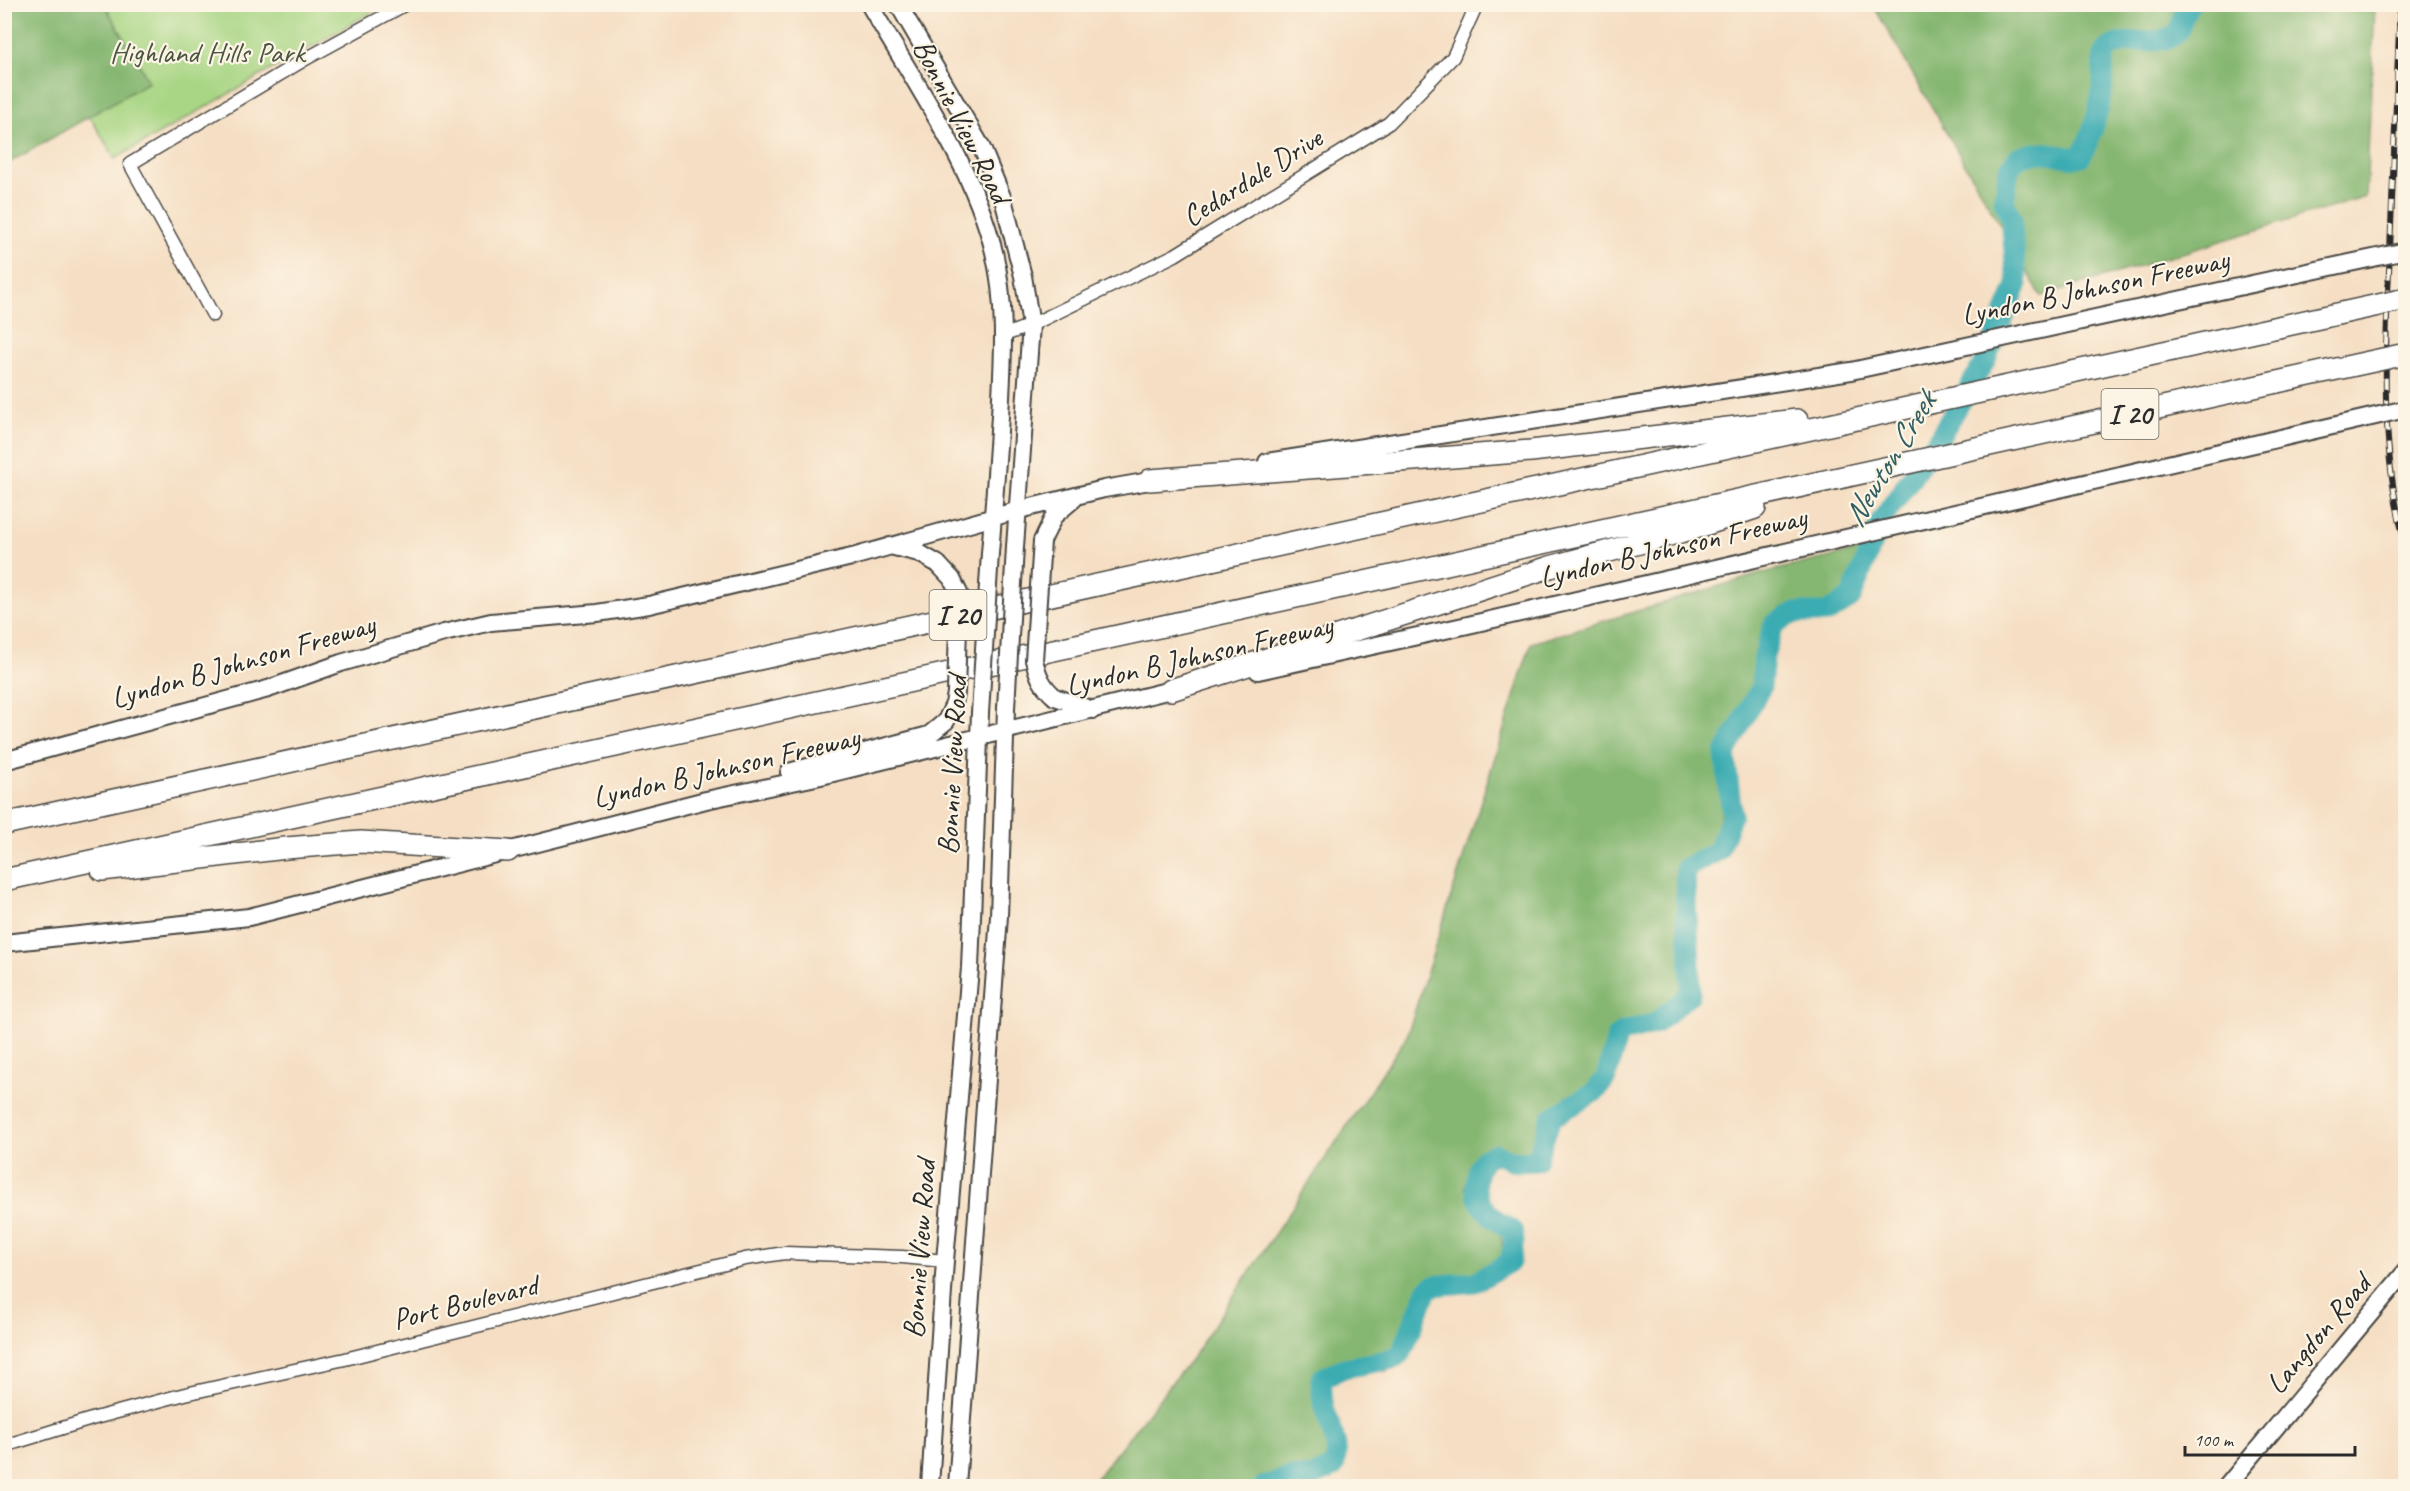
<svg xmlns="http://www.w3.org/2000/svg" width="2410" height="1491" viewBox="0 0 2410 1491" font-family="Caveat,sans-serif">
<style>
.green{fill:#a8d684;stroke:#6a8058;stroke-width:1.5}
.forest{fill:#86b772;stroke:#58714e;stroke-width:1.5}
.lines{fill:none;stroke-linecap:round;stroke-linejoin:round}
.river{stroke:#3aacb2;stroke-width:21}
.street-casing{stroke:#494642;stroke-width:15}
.secondary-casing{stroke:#494642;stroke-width:20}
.highway-casing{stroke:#494642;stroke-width:24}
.street{stroke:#fff;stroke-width:12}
.secondary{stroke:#fff;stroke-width:16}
.highway{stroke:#fff;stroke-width:21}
.rail-casing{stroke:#2b2b2b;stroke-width:6}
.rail{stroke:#fcf5e5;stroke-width:4;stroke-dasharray:11;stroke-linecap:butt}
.secondary-bridge-casing{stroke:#494642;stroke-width:20;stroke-linecap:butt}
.highway-bridge-casing{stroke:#494642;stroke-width:24;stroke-linecap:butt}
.secondary-bridge{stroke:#fff;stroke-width:16}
.highway-bridge{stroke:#fff;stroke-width:21}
.labels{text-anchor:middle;stroke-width:4.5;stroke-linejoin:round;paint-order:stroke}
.shield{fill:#fcf5e5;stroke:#6a6863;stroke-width:1.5}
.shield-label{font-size:28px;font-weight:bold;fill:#2b2b2b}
.park-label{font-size:30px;fill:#4a5641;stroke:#fcf5e5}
.street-label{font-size:30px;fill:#2b2b2b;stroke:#fcf5e5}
.water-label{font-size:32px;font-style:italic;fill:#315f61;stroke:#fcf5e5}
</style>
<rect width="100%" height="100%" fill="#fcf5e5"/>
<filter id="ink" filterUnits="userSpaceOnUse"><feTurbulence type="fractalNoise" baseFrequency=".0167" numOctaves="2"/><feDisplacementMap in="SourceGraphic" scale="12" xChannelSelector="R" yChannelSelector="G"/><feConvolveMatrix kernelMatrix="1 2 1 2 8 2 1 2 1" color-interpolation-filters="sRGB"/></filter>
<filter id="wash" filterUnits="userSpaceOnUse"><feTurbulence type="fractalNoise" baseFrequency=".008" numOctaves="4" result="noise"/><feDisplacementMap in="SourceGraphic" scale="24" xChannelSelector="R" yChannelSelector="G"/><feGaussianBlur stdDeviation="1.35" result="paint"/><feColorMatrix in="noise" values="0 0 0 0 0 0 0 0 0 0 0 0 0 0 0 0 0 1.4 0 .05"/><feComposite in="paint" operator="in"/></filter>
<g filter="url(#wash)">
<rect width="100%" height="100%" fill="#f5dec3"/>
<!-- green -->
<path class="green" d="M 105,5 L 384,5 L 115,159 L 89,115 L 147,78 Z"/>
<!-- forest -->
<path class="forest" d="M 5,4 L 105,5 L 149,82 L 5,165 Z
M 1873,5 L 2375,5 L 2366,197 L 2041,296 Z
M 1868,548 L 1846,595 L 1842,612 L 1821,622 L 1806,620 L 1775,629 L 1758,649 L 1753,702 L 1720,755 L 1725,797 L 1710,860 L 1681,876 L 1678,897 L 1679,939 L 1689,965 L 1685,996 L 1656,1029 L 1616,1036 L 1599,1085 L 1545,1117 L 1532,1162 L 1514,1169 L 1485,1159 L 1471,1167 L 1465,1188 L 1487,1224 L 1501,1233 L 1505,1265 L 1477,1285 L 1443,1292 L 1421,1293 L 1388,1359 L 1388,1371 L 1344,1372 L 1314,1392 L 1334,1456 L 1325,1476 L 1288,1486 L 1090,1486 L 1194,1355 L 1407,1036 L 1531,643 L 1763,573 Z"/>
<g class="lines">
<!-- river -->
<path class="river" d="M 1264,1486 L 1293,1477 L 1310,1478 L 1334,1467 C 1341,1446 1330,1428 1324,1407 C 1322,1399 1322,1388 1321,1379 L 1324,1377 L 1344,1368 L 1393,1359 L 1402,1352 L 1427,1290 L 1433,1286 L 1475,1282 L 1510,1262 L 1514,1241 L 1512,1230 C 1481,1213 1465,1191 1484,1158 L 1495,1154 L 1517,1162 L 1536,1161 L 1551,1118 L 1596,1091 L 1606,1078 L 1617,1037 L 1623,1032 L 1656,1023 L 1690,994 C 1693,952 1683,910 1686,868 L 1718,851 L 1732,815 L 1725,753 L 1761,687 L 1764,656 L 1774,624 L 1794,613 L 1827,613 L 1851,598 L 1881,521 L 1940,436 L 1984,363 L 2017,286 L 2011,217 L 2004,201 L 2009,169 L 2018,157 C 2028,154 2037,152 2047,153 C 2060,154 2069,160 2081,156 C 2092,136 2102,103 2103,80 C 2104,70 2100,56 2108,49 C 2126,35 2161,48 2176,33 C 2183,26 2182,12 2190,4"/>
</g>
</g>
<g filter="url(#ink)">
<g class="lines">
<defs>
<path id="street" d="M 213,315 L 130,164 L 302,61 L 406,4
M 1005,335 L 1031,325 L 1175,255 L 1389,123 L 1453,57 L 1477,4
M 4,1446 L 95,1418 L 185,1394 L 345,1359 L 745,1259 L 785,1253 L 902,1257 L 945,1261"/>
<path id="secondary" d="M 869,4 C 913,80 974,167 994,252 C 1007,308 1003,359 1000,416 C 997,461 994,507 990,553
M 898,4 L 981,146 L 1003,199 L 1023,276 L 1031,325 L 1015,547
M 1267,462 L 1851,371 L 2298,274
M 1042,541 L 1054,516 L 1074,499
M 890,546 L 919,553 L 938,564
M 1258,671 L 1468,625 L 2272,440
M 1055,697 L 1093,710
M 4,761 L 268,689 L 341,663 L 444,633 L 491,622 L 597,613 L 649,605 L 856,556 L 1019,510 L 1104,489 L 1161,479
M 789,772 L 929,735 L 946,721
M 4,943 L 249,917 L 706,800 L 821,776 L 1183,687
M 930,1486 L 945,1261 L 970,968 L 980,713
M 957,1486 L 999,916 L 1006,708
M 2227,1486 L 2406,1271"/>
<path id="highway" d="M 1150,480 L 1531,451 L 1797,420
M 1171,690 L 1550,567 L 1695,528 L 1755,508
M 4,824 L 2278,327
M 102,870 L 286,848 L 361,842 L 508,851
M 4,880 L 2277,382"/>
</defs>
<!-- street casing -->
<use href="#street" class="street-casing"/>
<!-- secondary casing -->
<use href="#secondary" class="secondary-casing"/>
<!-- highway casing -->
<use href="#highway" class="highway-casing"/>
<!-- street -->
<use href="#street" class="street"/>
<!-- secondary -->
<use href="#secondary" class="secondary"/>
<!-- highway -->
<use href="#highway" class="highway"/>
<defs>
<path id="rail" d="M 2400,4 C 2396,87 2393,169 2390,251 C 2385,349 2379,451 2406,546"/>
</defs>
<!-- rail casing -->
<use href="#rail" class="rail-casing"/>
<!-- rail -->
<use href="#rail" class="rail"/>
<defs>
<path id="secondary-bridge" d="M 2298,274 L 2406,251
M 2272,440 L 2406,409
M 1042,541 L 1034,660 C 1038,676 1042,686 1055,697
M 938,564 L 952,579 L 959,593 L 956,693 L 954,704 L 946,721
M 1006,708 L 1015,547
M 980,713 L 990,553"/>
<path id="highway-bridge" d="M 2278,327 L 2406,299
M 2277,382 L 2406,354"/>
</defs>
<!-- secondary-bridge casing -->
<use href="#secondary-bridge" class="secondary-bridge-casing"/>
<!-- highway-bridge casing -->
<use href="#highway-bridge" class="highway-bridge-casing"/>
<!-- secondary-bridge -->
<use href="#secondary-bridge" class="secondary-bridge"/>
<!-- highway-bridge -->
<use href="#highway-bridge" class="highway-bridge"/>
</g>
</g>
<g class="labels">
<!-- shield labels -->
<g class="shield">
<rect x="2101.5" y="389" width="57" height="50" rx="4.5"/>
<rect x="929.5" y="590" width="57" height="50" rx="4.5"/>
</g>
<g class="shield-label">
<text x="2130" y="424">I 20</text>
<text x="958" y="625">I 20</text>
</g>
<!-- park labels -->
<g class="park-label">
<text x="207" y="62">Highland Hills Park</text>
</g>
<!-- street labels -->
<g class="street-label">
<text transform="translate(962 121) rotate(63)" y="10">Bonnie View Road</text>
<text transform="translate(1252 177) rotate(-32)" y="10">Cedardale Drive</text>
<text transform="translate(2095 287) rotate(-12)" y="10">Lyndon B Johnson Freeway</text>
<text transform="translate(1673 547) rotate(-13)" y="10">Lyndon B Johnson Freeway</text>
<text transform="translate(1199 655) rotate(-13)" y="10">Lyndon B Johnson Freeway</text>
<text transform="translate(243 661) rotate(-16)" y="10">Lyndon B Johnson Freeway</text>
<text transform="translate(952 765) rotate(-87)" y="10">Bonnie View Road</text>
<text transform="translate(726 767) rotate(-13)" y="10">Lyndon B Johnson Freeway</text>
<text transform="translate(919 1249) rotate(-86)" y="10">Bonnie View Road</text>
<text transform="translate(465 1302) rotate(-14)" y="10">Port Boulevard</text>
<text transform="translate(2318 1334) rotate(-50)" y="10">Langdon Road</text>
</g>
<!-- water labels -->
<g class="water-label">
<text transform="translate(1889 459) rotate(-59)" y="11">Newton Creek</text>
</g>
</g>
<!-- margin -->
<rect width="2410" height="1491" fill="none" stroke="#fcf5e5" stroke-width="24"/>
<!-- scale -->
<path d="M2185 1446v9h170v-9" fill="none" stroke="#2b2b2b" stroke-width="3"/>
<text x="2194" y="1446" font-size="18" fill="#2b2b2b" stroke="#fcf5e5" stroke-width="4.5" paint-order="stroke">100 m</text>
</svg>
